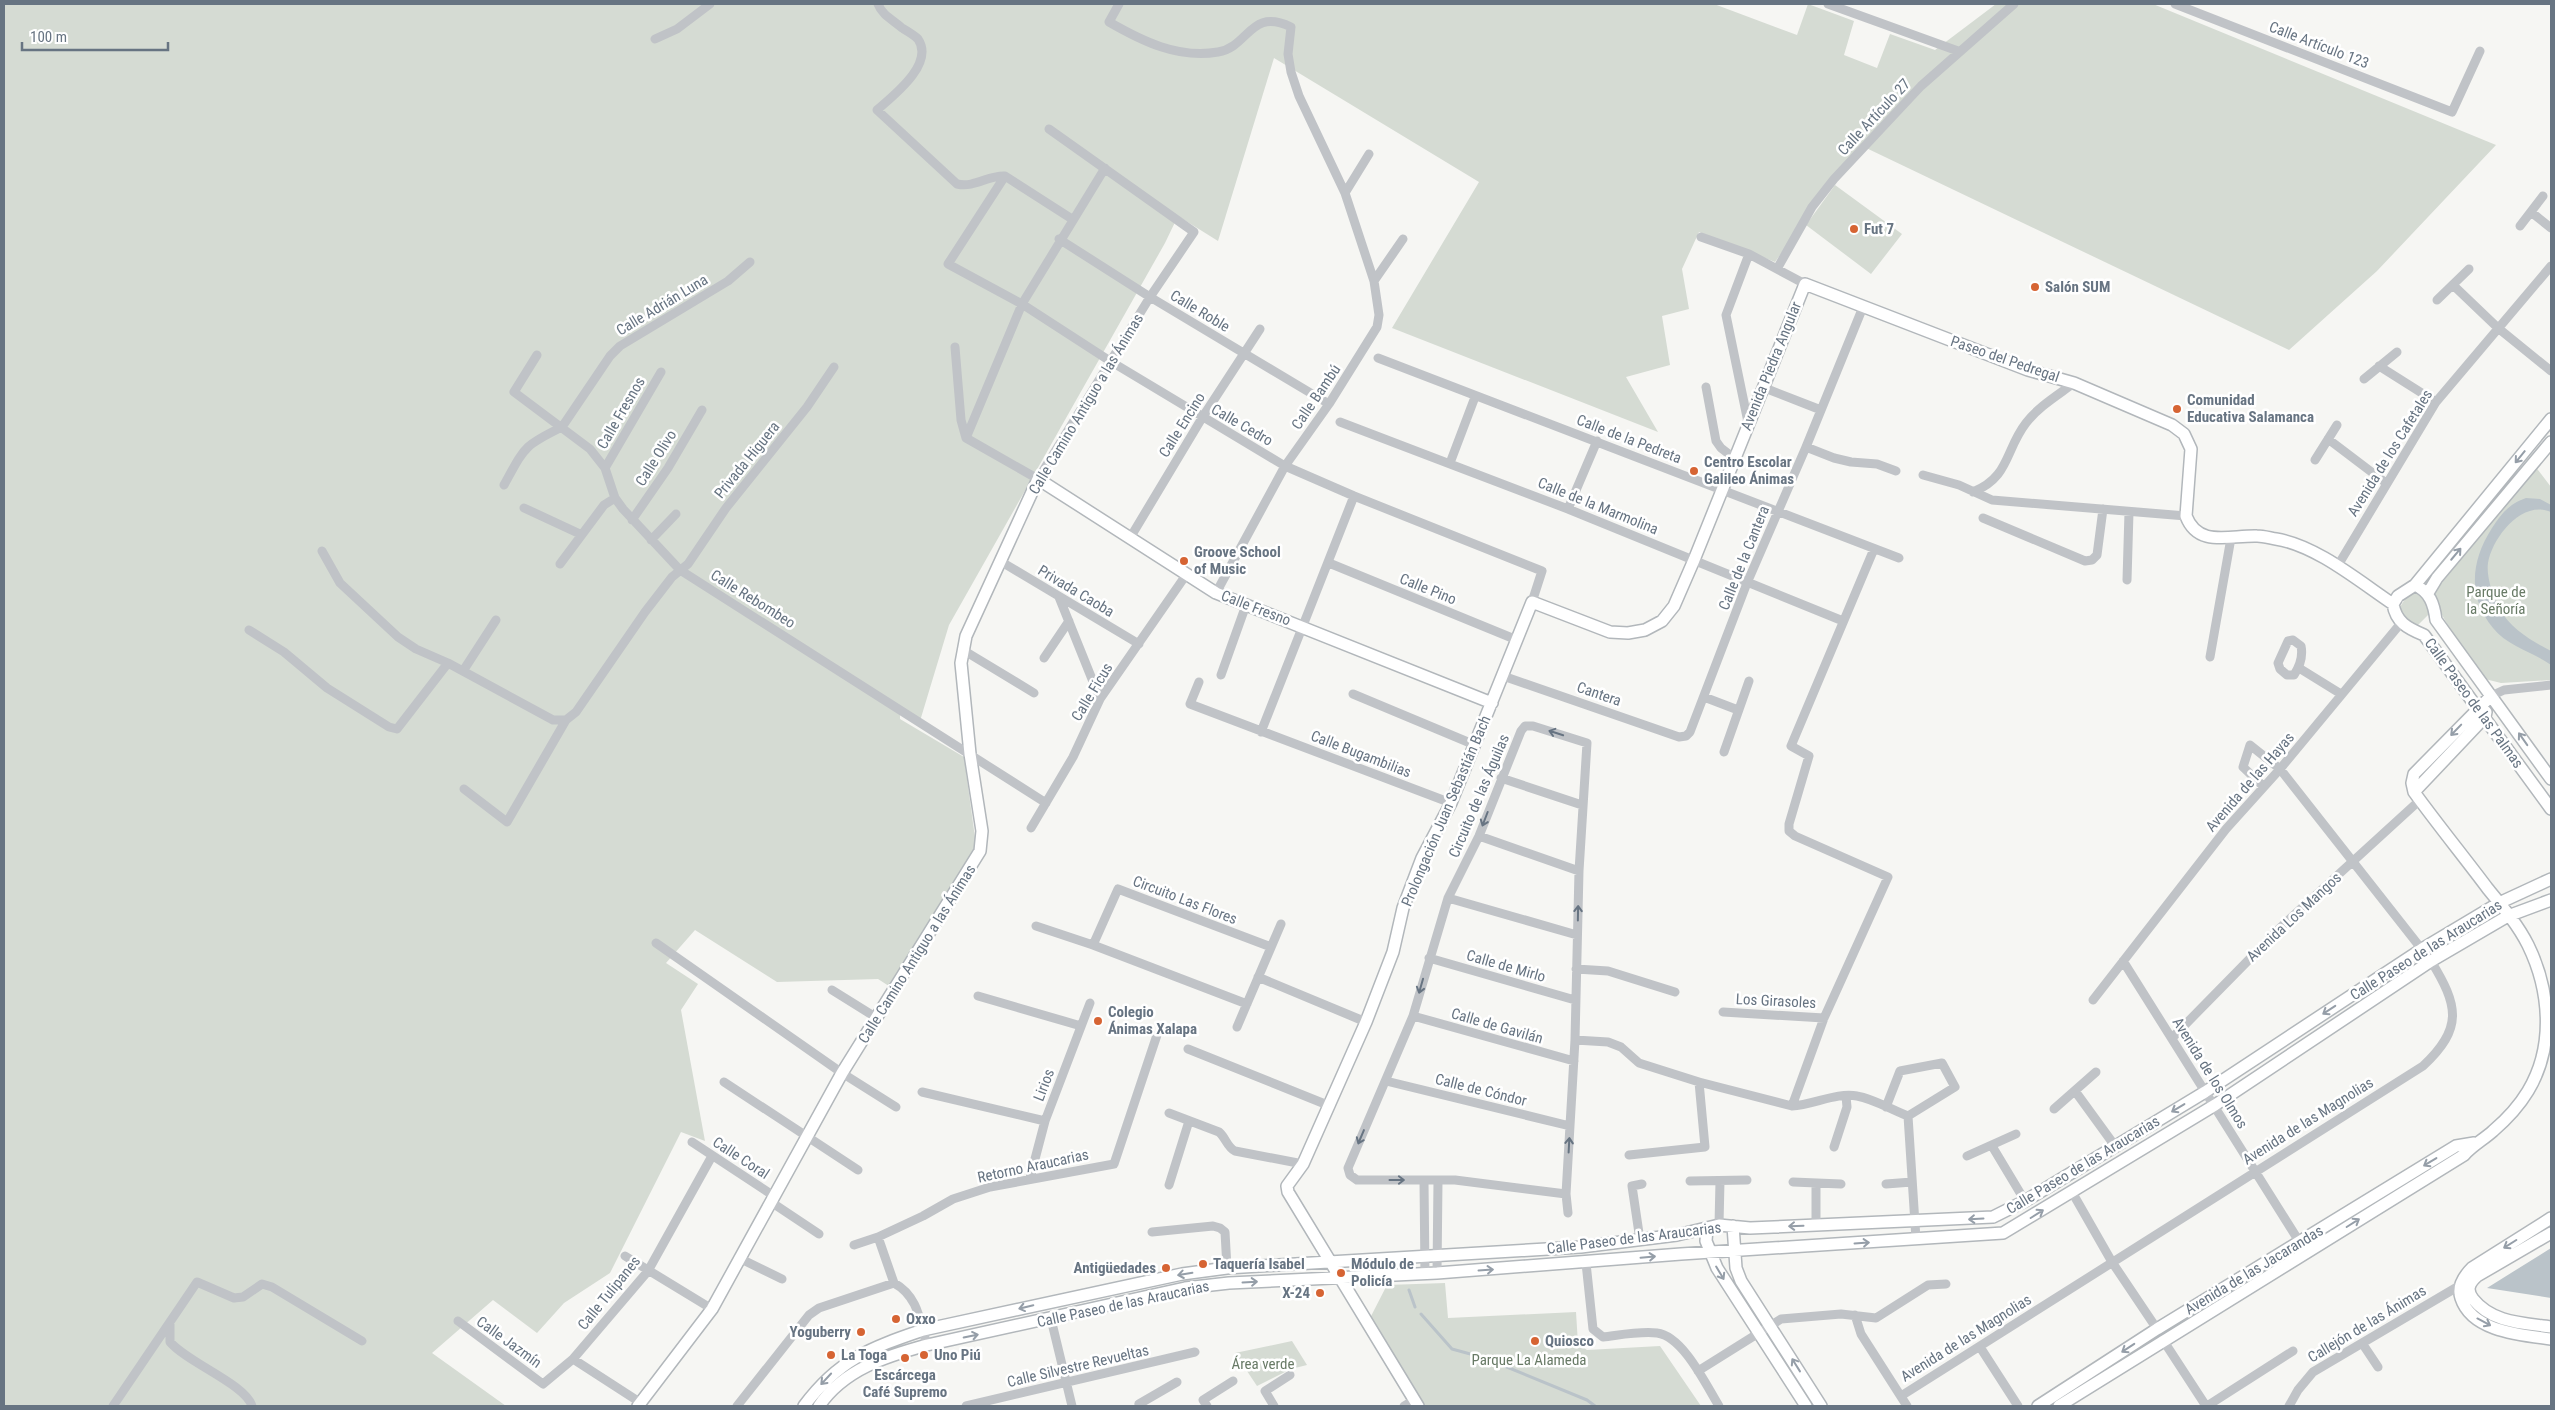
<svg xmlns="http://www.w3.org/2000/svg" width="2555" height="1410" viewBox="0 0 2555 1410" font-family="'Roboto Condensed',sans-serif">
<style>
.green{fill:#d5dbd3}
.water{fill:#bac3c9}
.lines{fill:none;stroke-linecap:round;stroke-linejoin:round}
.stream{stroke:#bac3c9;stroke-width:3}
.secondary-casing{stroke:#b2b7bb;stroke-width:14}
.street{stroke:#c0c3c7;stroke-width:9}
.secondary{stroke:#fff;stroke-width:11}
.oneway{stroke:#959ea8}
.oneway2{stroke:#677482}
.poi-dot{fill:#d66433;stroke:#fff;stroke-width:2}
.labels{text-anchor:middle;stroke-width:5;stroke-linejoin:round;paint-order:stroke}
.street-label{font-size:15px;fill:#677482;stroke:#fff}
.poi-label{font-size:15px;font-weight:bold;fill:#677482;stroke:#fff;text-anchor:start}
.park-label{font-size:15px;fill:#687a66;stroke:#fff}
</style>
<rect width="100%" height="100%" fill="#f6f6f3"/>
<!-- green -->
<path class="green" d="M 4,4 L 1714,4 L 1797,35 L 1808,4 L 1854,21 L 1844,55 L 1877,68 L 1890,34 L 1935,50 L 1996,4 L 2153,4 L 2496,145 L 2377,271 L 2289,350 L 1862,146 L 1850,156 L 1775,262 L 1699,232 L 1682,269 L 1689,309 L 1662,316 L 1670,365 L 1626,377 L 1658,432 L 1392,328 L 1479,182 L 1274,58 L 1218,241 L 1178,216 L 1165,243 L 949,625 L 920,721 L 900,709 L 900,719 L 964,757 L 976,845 L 892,988 L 878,979 L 777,982 L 695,930 L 666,963 L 698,984 L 681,1010 L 705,1141 L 681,1132 L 610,1273 L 564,1303 L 537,1333 L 493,1300 L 432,1353 L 506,1406 L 4,1406 Z
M 1835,185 L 1902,234 L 1871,274 L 1806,225 Z
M 2535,466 L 2551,487 L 2551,680 L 2501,683 L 2485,679 C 2464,652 2445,626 2433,594 Z
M 2409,593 L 2416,593 L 2423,599 L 2430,613 L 2417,626 L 2404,617 L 2400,607 Z
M 1445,1283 L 1448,1318 L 1576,1312 L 1578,1344 L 1587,1350 L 1660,1346 L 1701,1406 L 1420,1406 L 1368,1322 L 1387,1285 Z
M 1292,1341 L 1307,1365 L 1291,1369 L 1257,1386 L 1235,1353 Z"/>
<!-- water -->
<path class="water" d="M 2526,498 L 2540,499 L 2551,505 L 2551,512 C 2522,499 2492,538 2488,563 C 2486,576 2493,597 2499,608 C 2511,629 2530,640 2551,651 L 2551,665 C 2533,652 2507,646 2493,628 C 2467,596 2471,561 2492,528 C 2502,513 2509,504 2526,498 Z
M 2551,1248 L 2551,1298 L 2487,1288 Z"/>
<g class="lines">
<!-- stream -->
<path class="stream" d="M 1409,1290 L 1415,1307
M 1421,1314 L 1452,1349 L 1485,1358 L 1587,1400 L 1595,1406"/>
<defs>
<path id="secondary" d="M 2551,419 L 2415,585 L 2398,596 L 2393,604 C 2396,622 2407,628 2424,635 L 2551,809
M 2415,585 C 2430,592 2434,604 2436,620 L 2551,779
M 2428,593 L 2437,578 L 2551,442
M 2414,792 L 2485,717 L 2486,712
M 2551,1218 L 2472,1268 C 2464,1276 2457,1286 2461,1298 C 2472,1332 2522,1335 2551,1339
M 1733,1226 L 1736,1268 L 1741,1281 L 1821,1406
M 1707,1228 L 1706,1241 L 1717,1268 L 1806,1406
M 2551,1233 L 2477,1276 C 2469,1283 2466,1290 2473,1299 C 2492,1323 2523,1323 2551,1327
M 638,1406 L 712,1309 L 842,1073 L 980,851 L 982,831 L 970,754 L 961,663 L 966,636 L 1038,479 L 1216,593 L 1492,703
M 804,1406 C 838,1360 870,1348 923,1330 L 1182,1274 L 1227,1268 L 1581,1247 L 1677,1235 L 1719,1225 L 1750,1228 L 1993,1217 L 2025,1201 L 2205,1092 L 2422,949 L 2499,903 L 2551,879
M 819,1406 C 844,1369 887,1356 927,1345 L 1185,1288 L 1229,1283 L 1437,1273 L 1681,1254 L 2003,1233 L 2215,1105 L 2431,961 L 2508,916 L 2551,900
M 1418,1406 L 1288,1192 L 1287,1186 L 1303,1164 L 1366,1022 L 1393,952 L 1403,908 L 1422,858 L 1451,803 L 1532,602 L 1610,632 L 1628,633 L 1645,630 L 1662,621 L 1674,606 L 1694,560 L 1805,284 L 2028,370 L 2074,383 L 2172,425 L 2184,434 L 2191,449 L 2186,516 C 2198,548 2230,535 2257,536 C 2263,536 2270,538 2276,539 C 2316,545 2360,582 2393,604
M 2038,1406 L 2157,1329 L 2456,1146 L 2474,1143
M 2059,1406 L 2464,1155 C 2473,1145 2483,1140 2493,1131 C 2507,1119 2519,1106 2528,1091 C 2555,1046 2550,990 2528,945 C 2518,925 2502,906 2488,889 C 2464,857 2438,825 2414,792 L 2412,783 L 2414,774 L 2491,696"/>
</defs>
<!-- secondary casing -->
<use href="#secondary" class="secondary-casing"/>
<!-- street -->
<path class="street" d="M 878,4 C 882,15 893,20 902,28 C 907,31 914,35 918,39 C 935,64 893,96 877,110 L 957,184 C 975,188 988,175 1005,176 L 1072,219
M 1119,4 L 1109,22 C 1142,41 1178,59 1218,52 C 1249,47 1250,7 1291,27 L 1288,54 L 1291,72 L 1299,96 L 1345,193 L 1374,281 L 1379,315 L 1377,327 L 1329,404 L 1285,466 L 1216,593
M 1828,4 L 1958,51
M 2175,4 L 2452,112 L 2480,51
M 655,39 L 677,29 L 710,4
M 1005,176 L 948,264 L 1022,304 L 1110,361 L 1285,466 L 1354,496 L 1542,571 L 1532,602
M 1345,193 L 1369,154
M 2531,212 L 2551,228
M 2520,226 L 2543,196
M 1701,237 L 1749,254 L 1805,284
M 1059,239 L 1150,297 L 1329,404
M 1777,269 L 1812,207 L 1834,179 L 1921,86 L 2014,4
M 1374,281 L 1403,239
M 2453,285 L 2498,328 L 2551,371
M 2437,300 L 2469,269
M 955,347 L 961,420 L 966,438 L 1038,479 L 1150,297 L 1194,232 L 1049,129
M 537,355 L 514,392 L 590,449 L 605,468 L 615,498 L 623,509 L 680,570 L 1046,803
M 1378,358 L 1899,558
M 2379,366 L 2436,402
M 2364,379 L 2397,352
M 1706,387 L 1716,441 L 1721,448 L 1734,458
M 1762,387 L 1821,410
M 1340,422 L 1568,509 L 1843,621
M 1748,422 L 1726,315 L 1749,254
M 562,427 L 610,356 L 620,346 L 728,281 L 750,262
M 966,438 L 1022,304 L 1105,168
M 2328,439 L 2386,483
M 1806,447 L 1834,458 L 1851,462 L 1877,464 L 1896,471
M 2315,460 L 2337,425
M 1450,463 L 1475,397
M 605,468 L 661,372
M 1923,475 L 1959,485 L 1992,500 L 2186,516
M 504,485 C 525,447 523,446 562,427
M 1973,492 C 2010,477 2005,450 2026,423 C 2038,407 2058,395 2074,383
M 524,508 L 580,534
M 1568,509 L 1597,441
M 1983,518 L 2085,561 L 2092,560 L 2097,555 L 2103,509
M 632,520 L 668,468 L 702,410
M 1130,538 L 1202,418 L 1260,329
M 651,540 L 676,514
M 322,551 L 340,583 L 398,637 L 416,649 L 448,663 L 553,720 L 566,720
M 1000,561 L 1139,644
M 1329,563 L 1517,640
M 560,564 L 604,505 L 615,498
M 2337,567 L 2436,402 L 2551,266
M 2127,580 L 2129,512
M 1059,597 L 1100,699
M 249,630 L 284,652 L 327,688 L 389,727 L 397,729 L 448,663
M 2293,640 L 2301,646 C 2303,656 2300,666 2294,675 L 2287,675 L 2280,669 L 2278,663 L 2288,641 Z
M 963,650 L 1034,693
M 2210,657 L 2231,538
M 1044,658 L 1069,621
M 2299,668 L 2341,694
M 463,671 L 496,620
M 1221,675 L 1246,605
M 1503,676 L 1679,737 L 1686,736 L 1690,732 L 1747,583 L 1806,447 L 1863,307
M 1199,682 L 1190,704 L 1451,803
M 1353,694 L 1475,745
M 2491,696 L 2504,690 L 2551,685
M 1704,697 L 1738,710
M 1261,732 L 1354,496
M 1724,752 L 1749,681
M 1501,778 L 1582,805
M 464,789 L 507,822 L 566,720 L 576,712 L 645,612 L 672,577 L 688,564 L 726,508 L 807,407 L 834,367
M 1031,828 L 1073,757 L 1100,699 L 1186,575
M 1479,836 L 1579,871
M 1448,898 L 1577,935
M 1036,926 L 1093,945 L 1247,1004
M 656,943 L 842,1073 L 896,1107
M 1093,945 L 1118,889 L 1271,947
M 1429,958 L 1575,1000
M 2123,961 L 2302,1246
M 1576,969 L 1608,971 L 1675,992
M 1258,977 L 1366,1022
M 832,990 L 877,1018
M 978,996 L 1081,1026
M 2093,1000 L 2226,829 L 2280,769 L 2401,623
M 1723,1012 L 1824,1018
M 1413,1016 L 1574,1061
M 1237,1027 L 1281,924
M 2172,1038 L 2281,927 L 2420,800
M 1575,1040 L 1608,1042 L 1621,1047 L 1639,1063 L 1699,1082 L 1792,1106 C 1813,1105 1837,1092 1857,1096 C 1874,1099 1892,1110 1908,1116
M 1188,1049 L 1330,1106
M 1386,1081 L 1570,1126
M 724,1082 L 858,1170
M 2075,1091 L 2115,1146
M 922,1092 L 1045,1121
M 1792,1106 L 1824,1018 L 1888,877 L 1795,836 L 1789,831 L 1789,824 L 1809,756 L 1791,746 L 1874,549
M 1886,1107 L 1900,1071 L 1942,1063 L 1955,1087 L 1908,1116
M 2054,1109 L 2096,1072
M 1169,1113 L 1219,1132 C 1226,1138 1227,1147 1235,1151 L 1303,1164
M 1908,1116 L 1916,1239
M 692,1142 L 774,1196
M 1992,1146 L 2025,1201
M 1834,1147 L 1847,1107 L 1846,1096
M 1629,1155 L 1705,1147 L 1699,1082
M 1967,1156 L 2016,1134
M 1030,1178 L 1045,1121 L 1090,1003
M 1424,1181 L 1425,1274
M 1690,1181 L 1747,1180
M 1793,1182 L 1841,1184
M 1816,1183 L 1816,1225
M 1886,1184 L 1912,1182
M 1169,1185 L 1189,1121
M 2072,1192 L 2112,1262 L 2157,1329
M 1566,1194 L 1455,1180 L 1357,1180 L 1350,1175 L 1348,1168 L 1413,1016 L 1448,898 L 1479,836 L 1521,731 L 1525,726 L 1533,726 L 1587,743 L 1579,871 L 1575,1040 L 1566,1194 L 1568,1213
M 771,1202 L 819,1234
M 1719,1225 L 1720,1181
M 1152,1232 L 1213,1226 L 1220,1228 L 1225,1232 L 1227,1268
M 878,1237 L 894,1283 C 918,1296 920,1321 927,1345
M 1640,1240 L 1632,1186 L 1642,1184
M 854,1245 L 878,1237 L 923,1216 L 953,1199 L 990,1187 L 1114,1164 L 1157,1035
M 625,1256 L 712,1309
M 739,1258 L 782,1279
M 1586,1263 L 1593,1329 L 1603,1337 C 1620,1335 1640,1331 1657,1333 C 1683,1336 1706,1385 1719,1406
M 1437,1273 L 1438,1181
M 1855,1315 L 1861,1334 L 1907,1406
M 1051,1319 L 1072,1406
M 458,1321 L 543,1384 L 573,1359 L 648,1271 L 712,1156
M 170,1324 L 170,1342 C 188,1363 245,1384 252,1406
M 2163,1340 L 2206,1406
M 2362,1343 L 2378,1367
M 1980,1347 L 2018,1406
M 573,1359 L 641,1403
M 1698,1371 L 1781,1319 L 1841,1314 L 1876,1318 L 1928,1285 L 1946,1284
M 1901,1396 L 2423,1066 C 2464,1028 2458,1005 2431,961 L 2280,769 L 2250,745 L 2243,767 L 2264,787
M 113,1406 L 197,1282 L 234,1298 L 243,1297 L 262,1284 L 272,1287 L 362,1341
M 737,1406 L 809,1315 L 819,1308 L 894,1283
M 966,1406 L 1195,1352
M 1140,1406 L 1139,1404 L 1177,1382
M 1207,1406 L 1203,1400 L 1233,1381
M 1274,1406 L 1265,1391 L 1290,1375
M 1404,1406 L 1414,1400
M 2207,1406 L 2293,1351
M 2289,1406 L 2298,1390 L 2313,1372 L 2464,1283"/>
<!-- secondary -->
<use href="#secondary" class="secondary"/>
</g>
<!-- one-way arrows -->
<defs><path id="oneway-shaft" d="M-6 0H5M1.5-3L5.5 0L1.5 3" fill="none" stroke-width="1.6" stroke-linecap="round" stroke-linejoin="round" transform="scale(1.25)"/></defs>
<g class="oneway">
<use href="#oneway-shaft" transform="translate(2520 457) rotate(129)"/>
<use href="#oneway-shaft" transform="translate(2456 554) rotate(-50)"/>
<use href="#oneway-shaft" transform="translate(2456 730) rotate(134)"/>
<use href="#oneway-shaft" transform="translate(2523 739) rotate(-125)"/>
<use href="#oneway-shaft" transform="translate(2329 1010) rotate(147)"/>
<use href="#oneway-shaft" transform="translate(2178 1108) rotate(149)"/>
<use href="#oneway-shaft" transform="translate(2430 1162) rotate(149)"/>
<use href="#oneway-shaft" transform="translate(2037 1214) rotate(-32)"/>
<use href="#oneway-shaft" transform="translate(1976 1219) rotate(177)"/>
<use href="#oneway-shaft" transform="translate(2353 1223) rotate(-32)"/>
<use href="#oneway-shaft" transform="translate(1796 1226) rotate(178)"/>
<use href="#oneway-shaft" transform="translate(1862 1243) rotate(-4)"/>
<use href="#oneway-shaft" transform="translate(2510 1244) rotate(148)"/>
<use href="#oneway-shaft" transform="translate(1648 1257) rotate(-5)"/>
<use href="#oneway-shaft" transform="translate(1486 1270) rotate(-4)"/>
<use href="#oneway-shaft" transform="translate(1720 1273) rotate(59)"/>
<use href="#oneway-shaft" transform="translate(1185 1274) rotate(171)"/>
<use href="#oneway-shaft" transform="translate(1250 1282) rotate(-3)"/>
<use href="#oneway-shaft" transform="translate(1026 1307) rotate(167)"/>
<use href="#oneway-shaft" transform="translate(2484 1322) rotate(28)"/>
<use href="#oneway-shaft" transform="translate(971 1336) rotate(-12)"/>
<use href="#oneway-shaft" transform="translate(2128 1348) rotate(147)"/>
<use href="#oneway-shaft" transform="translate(1796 1365) rotate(-122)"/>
<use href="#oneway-shaft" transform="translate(826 1379) rotate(133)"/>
</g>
<g class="oneway2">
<use href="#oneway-shaft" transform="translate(1556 733) rotate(-162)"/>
<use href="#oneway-shaft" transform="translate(1485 819) rotate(111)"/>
<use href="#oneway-shaft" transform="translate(1578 913) rotate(-89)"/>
<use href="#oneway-shaft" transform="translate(1421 986) rotate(106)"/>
<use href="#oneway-shaft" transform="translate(1361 1137) rotate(113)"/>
<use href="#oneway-shaft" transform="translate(1569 1145) rotate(-87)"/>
<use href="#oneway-shaft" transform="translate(1397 1180)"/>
</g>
<!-- markers -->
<g class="poi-dot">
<circle cx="1854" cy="229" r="5"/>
<circle cx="2035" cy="287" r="5"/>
<circle cx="2177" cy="409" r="5"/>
<circle cx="1694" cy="471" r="5"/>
<circle cx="1184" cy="561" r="5"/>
<circle cx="1098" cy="1021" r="5"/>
<circle cx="1203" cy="1264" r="5"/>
<circle cx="1166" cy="1268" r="5"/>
<circle cx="1341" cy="1273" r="5"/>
<circle cx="1320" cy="1293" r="5"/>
<circle cx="896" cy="1319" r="5"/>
<circle cx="861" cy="1332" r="5"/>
<circle cx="1535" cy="1341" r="5"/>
<circle cx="831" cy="1355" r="5"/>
<circle cx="924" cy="1355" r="5"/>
<circle cx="905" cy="1358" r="5"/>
</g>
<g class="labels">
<!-- street labels -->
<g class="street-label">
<text transform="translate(2319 45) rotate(21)" y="5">Calle Artículo 123</text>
<text transform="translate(1874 117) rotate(-47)" y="5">Calle Artículo 27</text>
<text transform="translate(662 305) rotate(-31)" y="5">Calle Adrián Luna</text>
<text transform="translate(1200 311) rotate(31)" y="5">Calle Roble</text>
<text transform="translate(2005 359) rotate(19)" y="5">Paseo del Pedregal</text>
<text transform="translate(1771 366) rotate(-68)" y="5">Avenida Piedra Angular</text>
<text transform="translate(1316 397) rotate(-56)" y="5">Calle Bambú</text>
<text transform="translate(1086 404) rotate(-59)" y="5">Calle Camino Antiguo a las Ánimas</text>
<text transform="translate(621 413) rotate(-60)" y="5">Calle Fresnos</text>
<text transform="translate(1182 425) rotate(-58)" y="5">Calle Encino</text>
<text transform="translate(1242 425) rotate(30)" y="5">Calle Cedro</text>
<text transform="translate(1629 439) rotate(21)" y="5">Calle de la Pedreta</text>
<text transform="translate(2390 453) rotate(-58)" y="5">Avenida de los Cafetales</text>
<text transform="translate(656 458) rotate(-58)" y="5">Calle Olivo</text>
<text transform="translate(747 460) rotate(-51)" y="5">Privada Higuera</text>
<text transform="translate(1598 506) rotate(22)" y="5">Calle de la Marmolina</text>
<text transform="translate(1744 558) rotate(-68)" y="5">Calle de la Cantera</text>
<text transform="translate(1428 589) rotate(22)" y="5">Calle Pino</text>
<text transform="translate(1076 591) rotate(31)" y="5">Privada Caoba</text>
<text transform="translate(753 599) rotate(32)" y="5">Calle Rebombeo</text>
<text transform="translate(1256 608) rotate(21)" y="5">Calle Fresno</text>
<text transform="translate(1092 692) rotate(-59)" y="5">Calle Ficus</text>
<text transform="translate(1599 694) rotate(19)" y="5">Cantera</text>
<text transform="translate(2474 703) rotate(54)" y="5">Calle Paseo de las Palmas</text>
<text transform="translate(1361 754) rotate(21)" y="5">Calle Bugambilias</text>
<text transform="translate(2250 782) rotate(-49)" y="5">Avenida de las Hayas</text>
<text transform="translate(1479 796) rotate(-67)" y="5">Circuito de las Águilas</text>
<text transform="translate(1446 811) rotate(-67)" y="5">Prolongación Juan Sebastián Bach</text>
<text transform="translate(1185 900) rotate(21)" y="5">Circuito Las Flores</text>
<text transform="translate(2294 917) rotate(-43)" y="5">Avenida Los Mangos</text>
<text transform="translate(2426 950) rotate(-32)" y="5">Calle Paseo de las Araucarias</text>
<text transform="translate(917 954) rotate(-58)" y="5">Calle Camino Antiguo a las Ánimas</text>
<text transform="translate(1506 966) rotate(16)" y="5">Calle de Mirlo</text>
<text transform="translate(1776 1001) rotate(3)" y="5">Los Girasoles</text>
<text transform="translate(1497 1026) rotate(16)" y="5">Calle de Gavilán</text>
<text transform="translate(2210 1073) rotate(58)" y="5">Avenida de los Olmos</text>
<text transform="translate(1044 1085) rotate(-69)" y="5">Lirios</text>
<text transform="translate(1481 1090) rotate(14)" y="5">Calle de Cóndor</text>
<text transform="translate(2308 1121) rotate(-32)" y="5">Avenida de las Magnolias</text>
<text transform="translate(741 1158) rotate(33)" y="5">Calle Coral</text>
<text transform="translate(2083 1165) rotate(-31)" y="5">Calle Paseo de las Araucarias</text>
<text transform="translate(1033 1166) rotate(-12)" y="5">Retorno Araucarias</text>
<text transform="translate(1634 1238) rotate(-7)" y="5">Calle Paseo de las Araucarias</text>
<text transform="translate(2254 1270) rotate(-31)" y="5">Avenida de las Jacarandas</text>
<text transform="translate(609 1293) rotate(-51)" y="5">Calle Tulipanes</text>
<text transform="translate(1123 1304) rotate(-12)" y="5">Calle Paseo de las Araucarias</text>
<text transform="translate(2367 1324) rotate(-31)" y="5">Callejón de las Ánimas</text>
<text transform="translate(1966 1338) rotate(-32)" y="5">Avenida de las Magnolias</text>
<text transform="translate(509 1342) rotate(36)" y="5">Calle Jazmín</text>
<text transform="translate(1078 1366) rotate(-13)" y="5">Calle Silvestre Revueltas</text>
</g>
<!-- poi labels -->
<g class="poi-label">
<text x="1864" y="234">Fut 7</text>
<text x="2045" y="292">Salón SUM</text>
<text x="2187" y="405">Comunidad<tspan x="2187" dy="17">Educativa Salamanca</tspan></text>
<text x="1704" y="467">Centro Escolar<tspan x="1704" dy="17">Galileo Ánimas</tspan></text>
<text x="1194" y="557">Groove School<tspan x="1194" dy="17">of Music</tspan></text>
<text x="1108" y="1017">Colegio<tspan x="1108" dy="17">Ánimas Xalapa</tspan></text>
<text x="1213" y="1269">Taquería Isabel</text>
<text x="1351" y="1269">Módulo de<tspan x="1351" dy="17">Policía</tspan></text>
<text x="1156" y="1273" text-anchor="end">Antigüedades</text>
<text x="1310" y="1298" text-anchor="end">X-24</text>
<text x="906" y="1324">Oxxo</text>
<text x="851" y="1337" text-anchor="end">Yoguberry</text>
<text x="1545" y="1346">Quiosco</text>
<text x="841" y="1360">La Toga</text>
<text x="934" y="1360">Uno Piú</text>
<text x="905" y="1380" text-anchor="middle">Escárcega<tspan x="905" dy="17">Café Supremo</tspan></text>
</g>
<!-- park labels -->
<g class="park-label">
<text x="2496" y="597">Parque de<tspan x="2496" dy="17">la Señoría</tspan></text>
<text x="1529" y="1365">Parque La Alameda</text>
<text x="1263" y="1369">Área verde</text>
</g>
</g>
<!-- border -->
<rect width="2555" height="1410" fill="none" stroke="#677482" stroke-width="10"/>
<!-- scale -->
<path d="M22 42v8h146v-8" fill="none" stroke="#677482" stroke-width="2.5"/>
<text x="30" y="42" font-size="15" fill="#677482" stroke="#ffffff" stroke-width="4" paint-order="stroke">100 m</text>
</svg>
